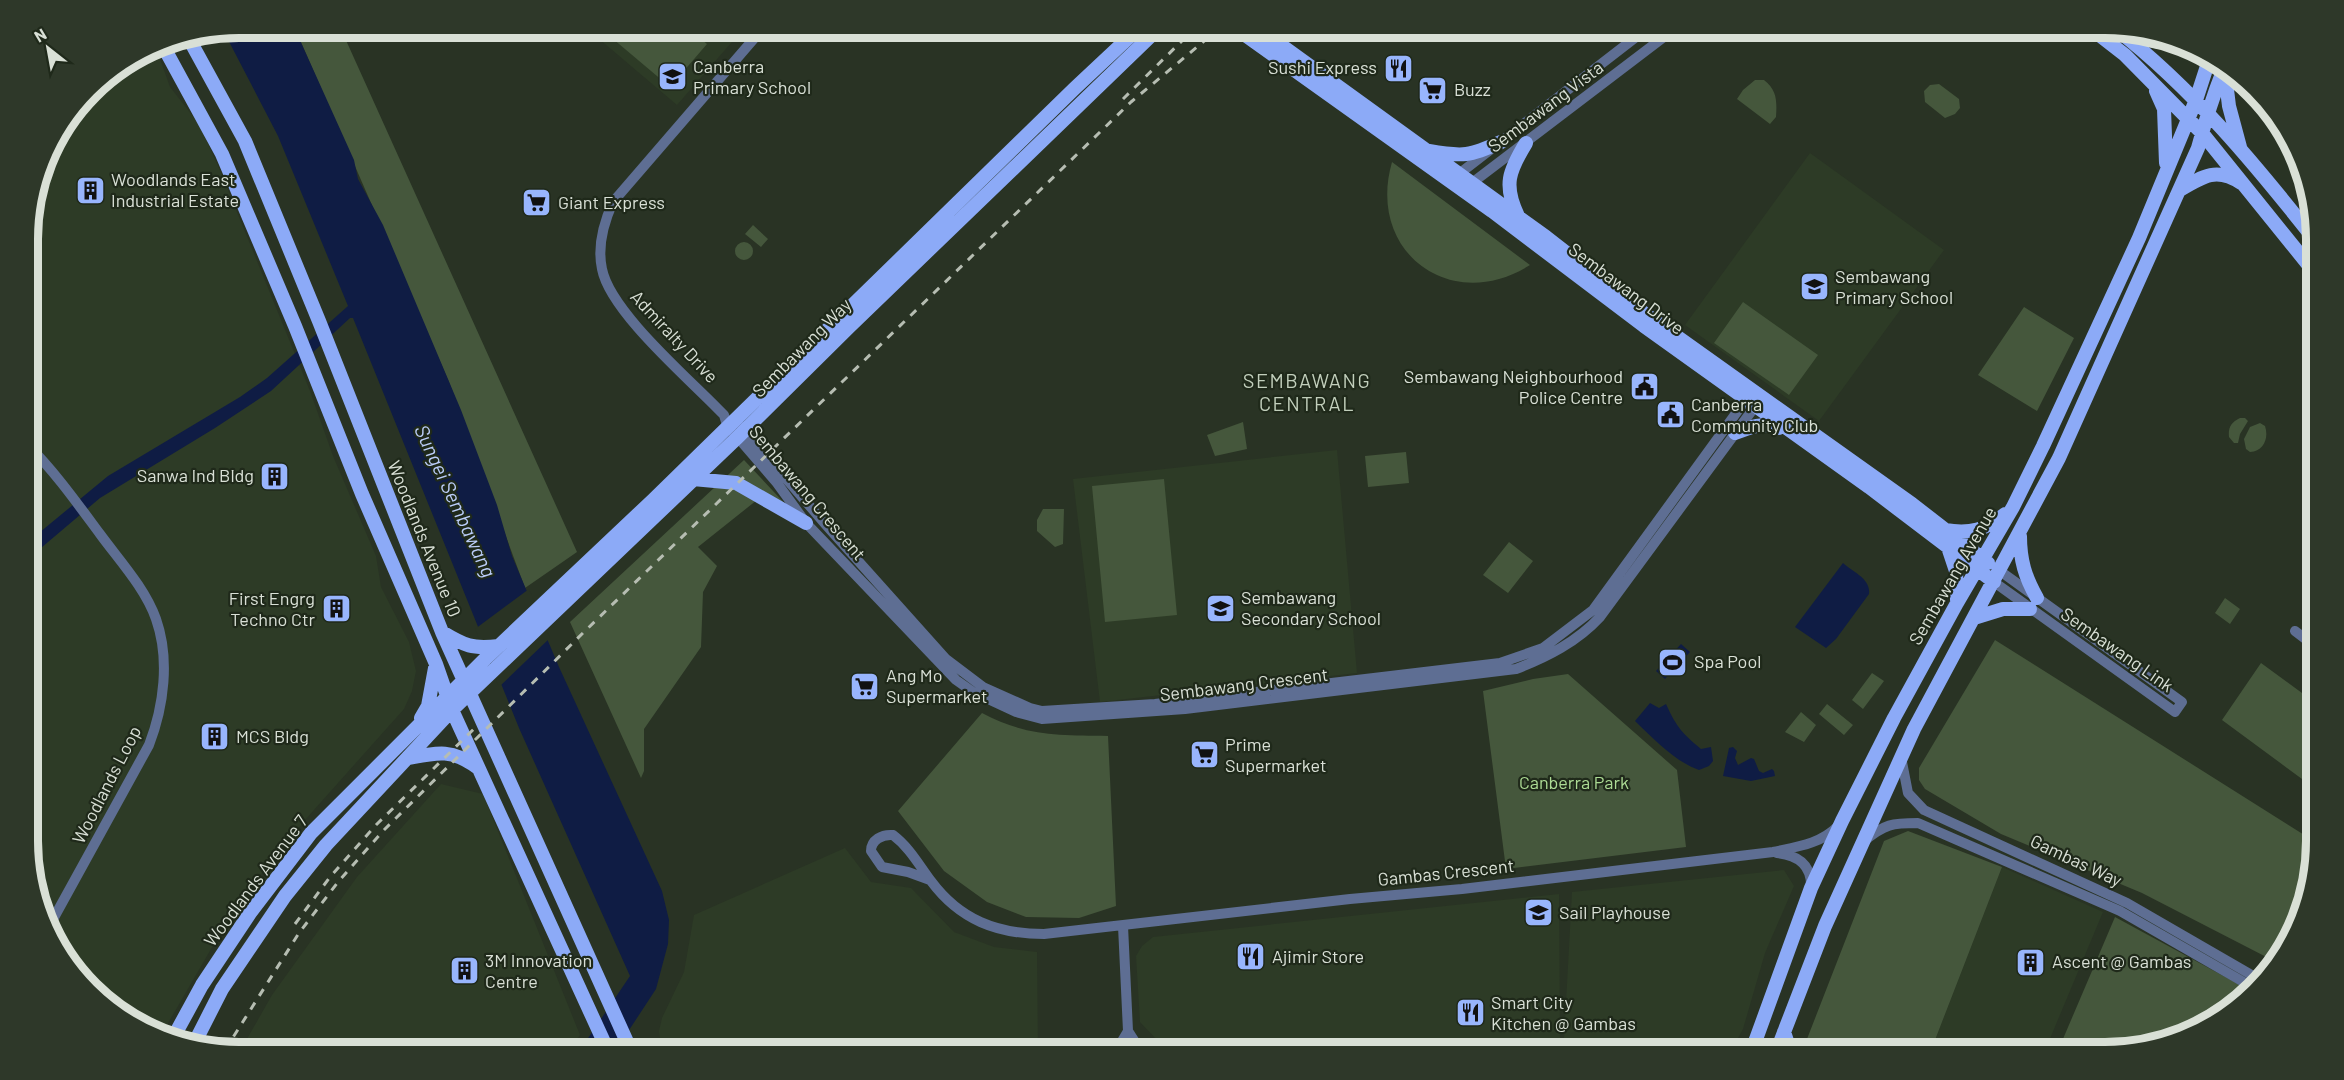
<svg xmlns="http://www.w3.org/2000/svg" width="2344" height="1080" viewBox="0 0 2344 1080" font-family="Barlow,sans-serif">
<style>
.built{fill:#2d3b26}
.green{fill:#45573c}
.water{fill:#0f1c44}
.pier{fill:#293324}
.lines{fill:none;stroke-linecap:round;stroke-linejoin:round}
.minor{stroke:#5e6e93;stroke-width:10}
.major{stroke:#8caaf7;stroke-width:14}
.rail{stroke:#b6bdb2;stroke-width:3;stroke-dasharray:8 8;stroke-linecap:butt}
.labels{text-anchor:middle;stroke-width:4.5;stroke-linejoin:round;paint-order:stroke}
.poi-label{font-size:18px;fill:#d9e0d6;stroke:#1f291a;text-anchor:start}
.street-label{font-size:18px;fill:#d9e0d6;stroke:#1f291a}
.park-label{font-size:18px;fill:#acdb94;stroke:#1f291a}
.neighbourhood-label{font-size:20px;letter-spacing:1.5px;fill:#c2cfbc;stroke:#1f291a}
.water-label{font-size:20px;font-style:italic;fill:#bbcdf9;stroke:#1f291a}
.rim{fill:none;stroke:#d9e0d6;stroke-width:8}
</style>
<rect width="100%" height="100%" fill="#293324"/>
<!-- built -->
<path class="built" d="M 585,27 L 745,27 L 677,105 Z
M 155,45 L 170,87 L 199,124 L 219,168 L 310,391 L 333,456 L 376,556 L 381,587 L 409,642 L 416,671 L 412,691 L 404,709 L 305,820 L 257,879 L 211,949 L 160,1037 L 71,970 L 29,869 L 27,224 L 49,145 L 99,80 Z
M 1810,153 L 1944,250 L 1819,421 L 1685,325 Z
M 1337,450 L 1357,673 L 1100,702 L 1073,479 Z
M 441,784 L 483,794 L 580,1035 L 567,1053 L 239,1053 L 272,995 L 357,877 Z
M 845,848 L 871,882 L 911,888 L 954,932 L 994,947 L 1037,952 L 1038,1053 L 662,1053 L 659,1031 L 662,1018 L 684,972 L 694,915 Z
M 2002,867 L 2103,912 L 2044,1053 L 1930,1053 Z
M 1784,870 L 1794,886 L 1765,953 L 1743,1029 L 1730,1053 L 1699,1053 L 1564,1039 L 1572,892 Z
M 1559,894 L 1560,1038 L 1172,1048 L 1159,1042 L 1140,1022 L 1136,956 L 1142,946 L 1153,937 Z"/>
<!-- green -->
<path class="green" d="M 313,27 L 340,27 L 577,552 L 525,588 L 449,382 L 297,33 Z
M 612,27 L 687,27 L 707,44 L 670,87 L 606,33 Z
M 1755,80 L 1764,80 C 1777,90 1777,101 1776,117 L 1770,124 L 1737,99 L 1743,90 Z
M 1939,84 L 1959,99 L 1960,108 L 1955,114 L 1945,118 L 1925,102 L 1924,91 L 1930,85 Z
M 1392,162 L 1530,265 C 1451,315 1366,252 1392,162 Z
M 753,225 L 768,239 L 761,247 L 745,234 Z
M735 251a9 9 0 1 1 18 0a9 9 0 1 1-18 0Z
M 1743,302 L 1818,355 L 1789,395 L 1714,343 Z
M 2024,307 L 2074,338 L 2037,411 L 1978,375 Z
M 2240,418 L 2245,418 L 2248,421 L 2240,434 L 2238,443 L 2234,443 L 2229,437 C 2228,428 2231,422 2240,418 Z
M 1243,422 L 1247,449 L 1215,456 L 1207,435 Z
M 2260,423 L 2265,426 C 2269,438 2264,451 2250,452 L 2246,449 L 2244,439 L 2250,427 Z
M 1406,452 L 1409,483 L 1368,487 L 1365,456 Z
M 744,460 L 788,507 L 757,500 L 698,547 L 717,566 L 703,592 L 701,647 L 644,729 L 644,771 L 641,778 L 570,622 Z
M 1164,479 L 1177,615 L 1105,622 L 1092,486 Z
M 1043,509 L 1064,509 L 1063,544 L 1055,547 L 1037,531 L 1037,520 Z
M 1509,542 L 1533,561 L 1508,593 L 1483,575 Z
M 2225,598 L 2240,609 L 2230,624 L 2215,613 Z
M 1995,640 L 2317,843 L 2301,923 L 2278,963 L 2142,893 L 2001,834 L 1925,789 L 1919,780 L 1919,768 Z
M 2261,663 L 2317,704 L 2317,790 L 2222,720 Z
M 1872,673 L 1884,681 L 1863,709 L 1852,700 Z
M 1568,674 L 1677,770 L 1686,847 L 1506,869 L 1483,691 L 1533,679 Z
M 1827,704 L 1853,725 L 1844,735 L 1819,714 Z
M 1801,712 L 1816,725 L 1804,742 L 1785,732 Z
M 982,713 C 1027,737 1059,735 1108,736 L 1116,906 L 1079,918 L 1026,917 L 987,902 L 944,871 L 898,811 Z
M 1908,831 L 2002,867 L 1930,1053 L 1812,1053 L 1807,1039 L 1884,841 Z
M 2115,917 L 2251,991 L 2223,1017 L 2119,1053 L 2057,1053 Z"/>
<!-- water -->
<path class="water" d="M 239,27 L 294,27 L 354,160 L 358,179 L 383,225 L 461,410 L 497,505 L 512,556 L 559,667 L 662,891 L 669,920 L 668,944 L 656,989 L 614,1053 L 578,1053 L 630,976 L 519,728 L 353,318 L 350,318 L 271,391 L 215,428 L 100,498 L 28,559 L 28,542 L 108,476 L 240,397 L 267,378 L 348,306 L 278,136 L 223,30 Z
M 1843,563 C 1852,572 1871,578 1869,594 L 1836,639 L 1826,648 L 1795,627 Z
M 1681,644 L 1690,652 L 1665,679 L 1656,671 Z
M 1650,703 L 1659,708 L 1666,704 C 1677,728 1682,733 1701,749 L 1711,747 L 1713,761 L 1709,766 L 1699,770 C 1674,761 1654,739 1635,721 Z
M 1733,747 L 1737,751 L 1735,758 L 1738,765 L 1751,758 L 1754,759 L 1759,771 L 1763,773 L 1772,769 L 1774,771 L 1775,776 L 1751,781 L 1723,776 L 1729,748 Z"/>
<!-- pier -->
<path class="pier" d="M 529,589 L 550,638 L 499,687 L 475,629 Z"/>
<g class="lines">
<!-- minor -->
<path class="minor" d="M 764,27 L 613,202 C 604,222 597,246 602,269 C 610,311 687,377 718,409 L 724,415 L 727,425 L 777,483 L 806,523 L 956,680 L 973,692 L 1016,712 L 1042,719 L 1185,709 L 1516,669 C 1547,657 1577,642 1600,617 L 1759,401
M 1455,177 L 1649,27
M 1468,186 L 1677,27
M 741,426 L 826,525 L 946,659 L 983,687 L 1030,708 L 1042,711 L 1155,704 L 1500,663 L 1543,648 L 1593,610 L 1750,394
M 28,445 C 55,472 77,503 100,534 C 119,560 145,588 156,619 C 170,659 164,706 149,745 L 51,923
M 1994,582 L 2175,712 L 2182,702 L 2000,571
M 2295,631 L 2316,647
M 1901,757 L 1908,793 L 1924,810 L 2127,903 L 2262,981
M 1864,841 C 1885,824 1892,823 1918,823 L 2120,911 L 2254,988
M 1777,853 C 1797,855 1811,864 1811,885
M 930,880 L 908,872 L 882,867 L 871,851 C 871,840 882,834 893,835 C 909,847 919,865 931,881 C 960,920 997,934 1044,934 L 1350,899 L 1462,889 L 1773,852 C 1796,847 1821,844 1838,826
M 1123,926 L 1128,1031 L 1142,1053
M 1115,1053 L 1128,1031"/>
<!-- major -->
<path class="major" d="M 1234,27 L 1492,211 L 1644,326 L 1869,487 L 1994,582
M 1256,27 L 1546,237 L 1641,311 L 1912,504 L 1988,563
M 2089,27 L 2125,55 L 2202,133 L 2315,273
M 2116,29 C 2193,89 2255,164 2315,240
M 2124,35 L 2159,42 L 2184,43
M 188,37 L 245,141 L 319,321 L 442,632 L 632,1053
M 161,42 L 222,154 L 295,326 L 362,494 L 436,664 L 452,710 L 609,1053
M 2225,73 L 2229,106 L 2240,147
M 2156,91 L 2164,109 L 2166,163
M 1429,151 C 1463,157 1470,156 1501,142
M 2180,190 C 2203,176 2217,167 2241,183
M 1518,216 C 1503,185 1509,171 1526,143
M 1735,433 C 1750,427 1763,422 1779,428
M 693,479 L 736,483 L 806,523
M 1945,530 C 1970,534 1986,530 2005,514
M 2020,536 C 2020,560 2025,577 2037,598
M 1948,547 L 1956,571 L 1957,600
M 1974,618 L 2003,609 L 2030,609
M 442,632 C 465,646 472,649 499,646
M 421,718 L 428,706 L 435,668
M 409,758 C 438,752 453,749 478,768
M 1784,1032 L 1791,1053
M 172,1040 L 202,985 L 250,913 L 311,833 L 485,659 L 653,500 L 1075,88 L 1140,27
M 194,1044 L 222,989 L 285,896 L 326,845 L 452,710 L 738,437 L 849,327 L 1160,27
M 1751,1053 L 1811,888 L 1842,821 L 1894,718 L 1957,603 L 2013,507 L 2043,446 L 2139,238 L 2196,100 L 2209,60
M 1776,1053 L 1825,926 L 1914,729 L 2059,458 L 2198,148 C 2205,122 2213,96 2223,71"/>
<!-- rail -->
<path class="rail" d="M 1123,99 L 1196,27
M 295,924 L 330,877 L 376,825 L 479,724
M 225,1050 L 299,933 L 338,882 L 383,831 L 585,631 L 1131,102 L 1221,27"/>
</g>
<!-- icons -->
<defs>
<symbol id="restaurant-square" viewBox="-11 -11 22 22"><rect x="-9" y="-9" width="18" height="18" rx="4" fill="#98b5fd" stroke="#1f291a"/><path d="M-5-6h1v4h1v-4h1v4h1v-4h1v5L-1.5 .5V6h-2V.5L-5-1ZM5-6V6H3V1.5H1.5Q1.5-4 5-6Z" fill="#111"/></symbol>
<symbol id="school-square" viewBox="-11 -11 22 22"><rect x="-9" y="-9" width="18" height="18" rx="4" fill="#98b5fd" stroke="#1f291a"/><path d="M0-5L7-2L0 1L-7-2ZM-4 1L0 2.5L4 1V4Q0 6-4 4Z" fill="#111"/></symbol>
<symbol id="supermarket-square" viewBox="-11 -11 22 22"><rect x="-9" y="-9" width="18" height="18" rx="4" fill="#98b5fd" stroke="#1f291a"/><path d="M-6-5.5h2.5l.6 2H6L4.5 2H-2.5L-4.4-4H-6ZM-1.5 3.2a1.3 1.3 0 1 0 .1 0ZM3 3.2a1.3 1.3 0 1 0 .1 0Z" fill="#111"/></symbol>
<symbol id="building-square" viewBox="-11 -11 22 22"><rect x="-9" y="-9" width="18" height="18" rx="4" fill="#98b5fd" stroke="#1f291a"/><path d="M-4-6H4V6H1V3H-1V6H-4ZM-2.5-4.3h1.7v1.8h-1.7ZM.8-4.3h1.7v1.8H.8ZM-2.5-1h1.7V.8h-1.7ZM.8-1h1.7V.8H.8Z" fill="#111"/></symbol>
<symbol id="civic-square" viewBox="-11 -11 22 22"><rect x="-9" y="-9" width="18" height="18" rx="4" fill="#98b5fd" stroke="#1f291a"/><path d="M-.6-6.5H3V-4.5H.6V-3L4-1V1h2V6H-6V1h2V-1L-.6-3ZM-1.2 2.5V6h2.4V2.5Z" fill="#111"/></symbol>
<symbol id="stadium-square" viewBox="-11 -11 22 22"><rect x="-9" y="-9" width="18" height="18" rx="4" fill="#98b5fd" stroke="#1f291a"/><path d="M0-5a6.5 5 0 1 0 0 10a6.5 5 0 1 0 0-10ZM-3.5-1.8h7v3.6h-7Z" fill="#111"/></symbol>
</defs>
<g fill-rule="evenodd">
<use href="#restaurant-square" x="1382" y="52" width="33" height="33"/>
<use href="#school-square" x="656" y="60" width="33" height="33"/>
<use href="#supermarket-square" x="1416" y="74" width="33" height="33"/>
<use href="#building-square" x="74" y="174" width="33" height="33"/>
<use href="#supermarket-square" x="520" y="186" width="33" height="33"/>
<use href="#school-square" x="1798" y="270" width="33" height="33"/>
<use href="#civic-square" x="1628" y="370" width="33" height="33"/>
<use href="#civic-square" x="1654" y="398" width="33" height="33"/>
<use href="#building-square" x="258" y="460" width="33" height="33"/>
<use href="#school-square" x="1204" y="592" width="33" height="33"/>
<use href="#building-square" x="320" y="592" width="33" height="33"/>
<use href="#stadium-square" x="1656" y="646" width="33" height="33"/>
<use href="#supermarket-square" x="848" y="670" width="33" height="33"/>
<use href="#building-square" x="198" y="720" width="33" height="33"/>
<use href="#supermarket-square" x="1188" y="738" width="33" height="33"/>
<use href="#school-square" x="1522" y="896" width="33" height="33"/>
<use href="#restaurant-square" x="1234" y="940" width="33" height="33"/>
<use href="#building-square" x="2014" y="946" width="33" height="33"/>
<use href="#building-square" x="448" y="954" width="33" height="33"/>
<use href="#restaurant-square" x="1454" y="996" width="33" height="33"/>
</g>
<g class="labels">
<!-- poi labels -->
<g class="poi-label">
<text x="693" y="73">Canberra<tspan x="693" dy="21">Primary School</tspan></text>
<text x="1377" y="74" text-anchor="end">Sushi Express</text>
<text x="1454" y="96">Buzz</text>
<text x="111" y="186">Woodlands East<tspan x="111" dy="21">Industrial Estate</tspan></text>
<text x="558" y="209">Giant Express</text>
<text x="1835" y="283">Sembawang<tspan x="1835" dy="21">Primary School</tspan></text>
<text x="1623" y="383" text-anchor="end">Sembawang Neighbourhood<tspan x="1623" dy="21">Police Centre</tspan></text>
<text x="1691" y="411">Canberra<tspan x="1691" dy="21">Community Club</tspan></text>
<text x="254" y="482" text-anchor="end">Sanwa Ind Bldg</text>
<text x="1241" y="604">Sembawang<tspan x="1241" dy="21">Secondary School</tspan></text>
<text x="315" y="605" text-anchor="end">First Engrg<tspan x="315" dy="21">Techno Ctr</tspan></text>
<text x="1694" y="668">Spa Pool</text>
<text x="886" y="682">Ang Mo<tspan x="886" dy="21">Supermarket</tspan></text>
<text x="236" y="743">MCS Bldg</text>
<text x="1225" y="751">Prime<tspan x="1225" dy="21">Supermarket</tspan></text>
<text x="1559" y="919">Sail Playhouse</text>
<text x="1272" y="963">Ajimir Store</text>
<text x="485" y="967">3M Innovation<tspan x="485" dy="21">Centre</tspan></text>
<text x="2052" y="968">Ascent @ Gambas</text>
<text x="1491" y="1009">Smart City<tspan x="1491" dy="21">Kitchen @ Gambas</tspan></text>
</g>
<!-- street labels -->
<g class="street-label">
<text transform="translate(1546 107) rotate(-37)" y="6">Sembawang Vista</text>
<text transform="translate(1626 289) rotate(37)" y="6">Sembawang Drive</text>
<text transform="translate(674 337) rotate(47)" y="6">Admiralty Drive</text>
<text transform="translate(802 348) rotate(-45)" y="6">Sembawang Way</text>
<text transform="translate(807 493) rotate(50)" y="6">Sembawang Crescent</text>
<text transform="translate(424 539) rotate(68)" y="6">Woodlands Avenue 10</text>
<text transform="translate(1953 576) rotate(-60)" y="6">Sembawang Avenue</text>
<text transform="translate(2117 650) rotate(35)" y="6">Sembawang Link</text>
<text transform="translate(1244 685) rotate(-7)" y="6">Sembawang Crescent</text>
<text transform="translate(107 785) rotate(-63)" y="6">Woodlands Loop</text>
<text transform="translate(2076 861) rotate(25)" y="6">Gambas Way</text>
<text transform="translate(1446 873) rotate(-6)" y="6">Gambas Crescent</text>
<text transform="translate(256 881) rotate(-53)" y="6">Woodlands Avenue 7</text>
</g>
<!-- park labels -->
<g class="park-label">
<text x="1574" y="789">Canberra Park</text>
</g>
<!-- neighbourhood labels -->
<g class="neighbourhood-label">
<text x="1307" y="388">SEMBAWANG<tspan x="1307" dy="23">CENTRAL</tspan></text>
</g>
<!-- water labels -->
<g class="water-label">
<text transform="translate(455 501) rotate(65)" y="7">Sungei Sembawang</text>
</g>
</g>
<!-- crop -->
<path d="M0 0H2344V1080H0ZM239 38H2105A201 201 0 0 1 2306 239V841A201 201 0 0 1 2105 1042H239A201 201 0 0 1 38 841V239A201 201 0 0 1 239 38Z" fill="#2e3829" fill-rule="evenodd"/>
<path class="rim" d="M239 38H2105A201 201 0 0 1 2306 239V841A201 201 0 0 1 2105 1042H239A201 201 0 0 1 38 841V239A201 201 0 0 1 239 38Z"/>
<!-- north arrow -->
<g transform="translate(48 48) rotate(329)" stroke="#1f291a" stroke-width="4.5" paint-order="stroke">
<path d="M0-4.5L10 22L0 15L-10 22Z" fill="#d9e0d6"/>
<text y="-9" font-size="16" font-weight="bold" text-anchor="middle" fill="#d9e0d6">N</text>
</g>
</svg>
